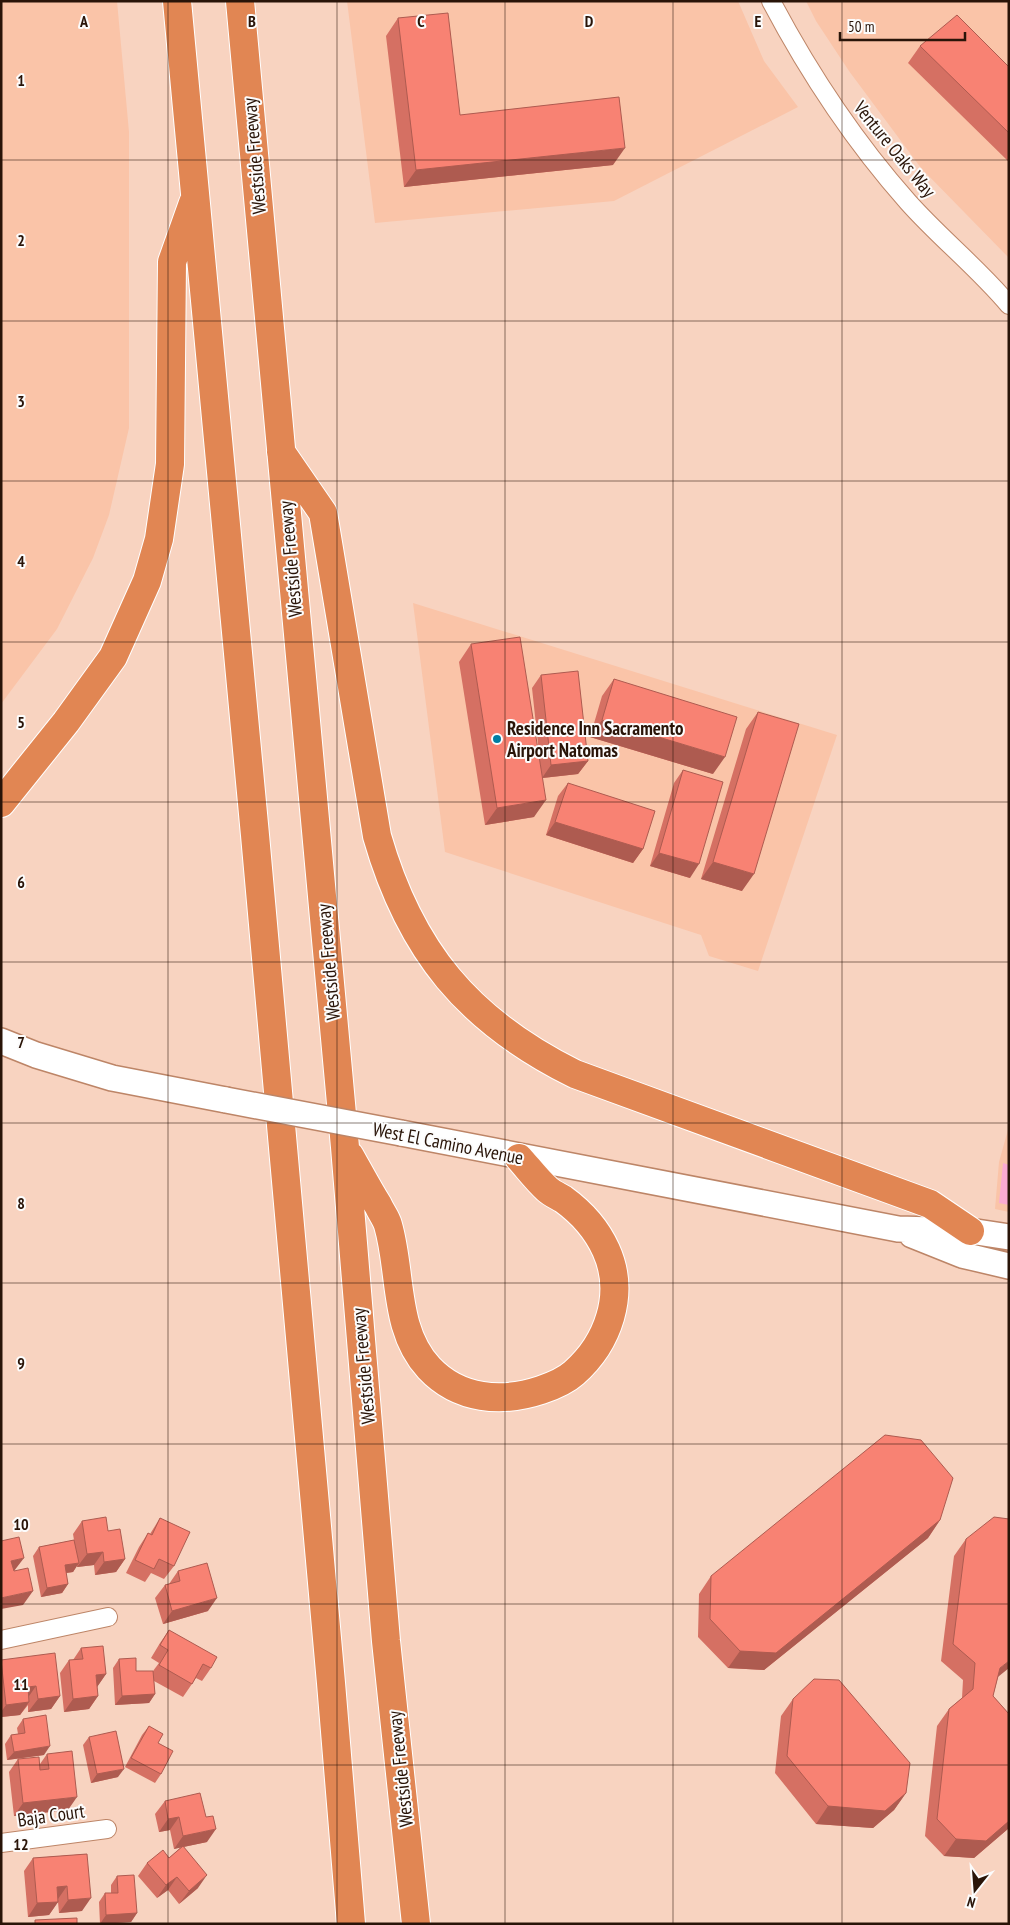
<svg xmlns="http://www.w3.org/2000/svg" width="1010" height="1925" viewBox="0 0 1010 1925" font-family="'PT Sans Narrow',sans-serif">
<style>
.built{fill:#fac4a8}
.green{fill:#fbaad2}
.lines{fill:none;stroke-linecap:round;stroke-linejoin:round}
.street-casing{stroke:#bd8567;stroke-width:20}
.secondary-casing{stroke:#bd8567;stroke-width:28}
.highway-casing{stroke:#fff;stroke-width:30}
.street{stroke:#fff;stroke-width:18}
.secondary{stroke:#fff;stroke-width:25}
.highway{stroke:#e18653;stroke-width:28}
.secondary-bridge-casing{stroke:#bd8567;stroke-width:28;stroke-linecap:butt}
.secondary-bridge{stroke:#fff;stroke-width:25}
.wall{fill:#d57063}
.shaded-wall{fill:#ae5b50}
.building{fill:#f88273;stroke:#ae5b50}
.grid{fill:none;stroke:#291408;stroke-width:1;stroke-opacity:0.55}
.poi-dot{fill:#017da4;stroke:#fcfcfc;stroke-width:2}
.labels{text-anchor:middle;stroke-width:4;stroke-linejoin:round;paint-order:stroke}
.street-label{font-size:19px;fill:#291408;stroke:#fcfcfc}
.poi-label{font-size:19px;font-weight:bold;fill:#291408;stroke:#fcfcfc;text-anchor:start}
.grid-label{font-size:16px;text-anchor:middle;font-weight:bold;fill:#291408;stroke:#fcfcfc;stroke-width:4;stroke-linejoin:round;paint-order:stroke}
</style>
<rect width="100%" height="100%" fill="#f8d3c0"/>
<!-- built -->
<path class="built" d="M 1,1 L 117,1 L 129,132 L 129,428 L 109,515 L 93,558 L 57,629 L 1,704 Z
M 347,1 L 738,1 L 764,61 L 798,107 L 614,201 L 375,223 Z
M 806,1 L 1009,1 L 1009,258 L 921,168 L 849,71 L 816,21 Z
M 413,603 L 837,735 L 758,971 L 709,956 L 701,935 L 445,852 Z
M 1009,1126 L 1009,1212 L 995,1209 L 999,1162 Z"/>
<!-- green -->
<path class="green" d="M 1003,1163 L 1009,1165 L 1009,1205 L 999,1203 Z"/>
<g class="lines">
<defs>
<path id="street" d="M 771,1 C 809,73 854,141 908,202 C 940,238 978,268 1009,305
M 1,1640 L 108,1617
M 1,1843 L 107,1829"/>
<path id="secondary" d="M 1,1041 L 36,1055 L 112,1078 L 226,1100
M 401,1133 L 898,1229 L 970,1231 L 1009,1237
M 912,1235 L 962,1255 L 1009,1266"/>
<path id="highway" d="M 177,1 L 255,835 L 331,1683 L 351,1924
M 240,1 L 345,1147 L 386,1641 L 416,1924
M 281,452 L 323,513 L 377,836 C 410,951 468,1021 575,1074 L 930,1204 L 970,1231
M 1,803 L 66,722 L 113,657 L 147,581 L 159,539 L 170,464 L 172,262 L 193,203
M 350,1156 C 359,1172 368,1189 378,1205 C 381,1212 386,1218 388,1225 C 402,1273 393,1329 429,1368 C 459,1400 502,1403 541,1390 C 553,1386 565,1381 574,1373 C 608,1343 626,1294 606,1250 C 597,1230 581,1212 563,1199 C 558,1196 551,1193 547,1189 C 537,1180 528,1168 519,1158"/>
</defs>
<!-- street casing -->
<use href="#street" class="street-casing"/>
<!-- secondary casing -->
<use href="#secondary" class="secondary-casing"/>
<!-- highway casing -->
<use href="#highway" class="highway-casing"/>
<!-- street -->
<use href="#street" class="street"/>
<!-- secondary -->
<use href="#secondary" class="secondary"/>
<!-- highway -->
<use href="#highway" class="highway"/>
<defs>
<path id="secondary-bridge" d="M 226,1100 L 401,1133"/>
</defs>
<!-- secondary-bridge casing -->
<use href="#secondary-bridge" class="secondary-bridge-casing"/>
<!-- secondary-bridge -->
<use href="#secondary-bridge" class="secondary-bridge"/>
</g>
<!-- wall -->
<path class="wall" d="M 398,18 L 460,115 L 613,165 L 404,187 L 386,36 Z
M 920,46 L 1009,67 L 1009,162 L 908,63 Z
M 471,644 L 540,762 L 532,688 L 541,675 L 588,761 L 578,774 L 543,778 L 534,817 L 485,825 L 459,662 Z
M 614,679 L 713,774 L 590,737 L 602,696 Z
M 758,712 L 742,891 L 701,879 L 746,729 Z
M 683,770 L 690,878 L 650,866 L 674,783 Z
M 568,783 L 643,849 L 633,863 L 546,835 L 558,796 Z
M 160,1518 L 174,1566 L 164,1579 L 151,1573 L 145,1582 L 126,1573 L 139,1547 L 148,1533 L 150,1534 Z
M 940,1520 L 928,1538 L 764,1670 L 728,1668 L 698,1637 L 699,1594 L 711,1576 Z
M 82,1521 L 108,1531 L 125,1559 L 116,1572 L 95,1575 L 94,1565 L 77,1567 L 77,1565 L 73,1572 L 66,1573 L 68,1584 L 62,1593 L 41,1597 L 33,1556 L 39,1547 L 74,1540 L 73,1534 Z
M 966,1539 L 998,1677 L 993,1696 L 1009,1714 L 1009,1828 L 974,1858 L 944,1856 L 925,1836 L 937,1726 L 949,1709 L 962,1698 L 963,1680 L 941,1661 L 954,1556 Z
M 178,1571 L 208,1611 L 163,1624 L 155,1598 L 165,1585 L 169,1584 Z
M 169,1630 L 211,1668 L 202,1681 L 196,1678 L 183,1697 L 154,1681 L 155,1694 L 149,1703 L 115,1705 L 113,1668 L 119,1659 L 136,1671 L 153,1671 L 159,1663 L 151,1658 L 160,1643 Z
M 81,1648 L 106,1674 L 97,1687 L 98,1696 L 89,1709 L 64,1712 L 60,1673 L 69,1660 L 73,1660 Z
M 1,1660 L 60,1696 L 51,1709 L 28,1712 L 28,1705 L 20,1715 L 1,1717 Z
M 793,1699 L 906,1793 L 894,1810 L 873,1828 L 816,1824 L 775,1773 L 781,1716 Z
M 23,1719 L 44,1755 L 7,1760 L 5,1744 L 11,1735 L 18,1734 L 17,1728 Z
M 149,1726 L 158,1743 L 161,1774 L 155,1783 L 125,1767 L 142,1735 Z
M 89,1737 L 118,1777 L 91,1783 L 83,1745 Z
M 47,1754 L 68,1810 L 14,1816 L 9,1772 L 18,1759 L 40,1764 Z
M 165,1801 L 207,1842 L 183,1847 L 198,1888 L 179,1904 L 168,1890 L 157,1898 L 138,1876 L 147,1863 L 169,1858 L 181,1847 L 174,1849 L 170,1830 L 159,1832 L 155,1814 Z
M 87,1854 L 82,1911 L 59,1913 L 58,1902 L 49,1915 L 28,1917 L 24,1871 L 33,1858 Z
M 117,1876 L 137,1913 L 131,1922 L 100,1924 L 99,1902 L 105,1893 L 111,1893 L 111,1885 Z"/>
<!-- shaded-wall -->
<path class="shaded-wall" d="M 625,148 L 613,165 L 404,187 L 416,170 Z
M 602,720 L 725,757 L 713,774 L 590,737 Z
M 588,761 L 578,774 L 542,778 L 551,765 Z
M 546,800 L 534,817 L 485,825 L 497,808 Z
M 555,822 L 643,849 L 633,863 L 546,835 Z
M 659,853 L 699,864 L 690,878 L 650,866 Z
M 713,862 L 754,874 L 742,891 L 701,879 Z
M 940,1520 L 928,1538 L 764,1670 L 728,1668 L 740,1651 Z
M 103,1552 L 94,1565 L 77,1567 L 87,1554 Z
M 24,1558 L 14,1571 L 2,1574 L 11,1561 Z
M 125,1559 L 116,1572 L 95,1575 L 104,1562 Z
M 79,1563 L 73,1572 L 58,1574 L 65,1565 Z
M 68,1584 L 62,1593 L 41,1597 L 47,1588 Z
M 33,1591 L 23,1605 L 1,1609 L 1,1598 Z
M 217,1598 L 208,1611 L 163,1624 L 172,1611 Z
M 1009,1661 L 1009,1668 L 988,1685 L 1000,1668 Z
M 106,1674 L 97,1687 L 96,1675 Z
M 36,1686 L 27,1699 L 28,1687 Z
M 155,1694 L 149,1703 L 115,1705 L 122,1696 Z
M 60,1696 L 51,1709 L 28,1712 L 38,1699 Z
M 98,1696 L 89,1709 L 64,1712 L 73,1699 Z
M 29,1702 L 20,1715 L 1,1717 L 1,1712 L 6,1705 Z
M 50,1746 L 44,1755 L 7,1760 L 14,1752 Z
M 124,1769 L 118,1777 L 91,1783 L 97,1774 Z
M 906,1793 L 894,1810 L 873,1828 L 816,1824 L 828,1806 Z
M 77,1797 L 68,1810 L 14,1816 L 23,1803 Z
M 179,1817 L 170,1830 L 159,1832 L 168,1819 Z
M 1009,1821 L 1009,1828 L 974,1858 L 944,1856 L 956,1839 Z
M 216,1829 L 207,1842 L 174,1849 L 183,1836 Z
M 207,1875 L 198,1888 L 179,1904 L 189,1891 Z
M 177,1877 L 168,1890 L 157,1898 L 166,1885 Z
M 67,1886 L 58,1899 L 57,1887 Z
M 91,1898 L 82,1911 L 59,1913 L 68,1900 Z
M 58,1902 L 49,1915 L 28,1917 L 37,1903 Z
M 137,1913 L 131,1922 L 100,1924 L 106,1915 Z"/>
<!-- building -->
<path class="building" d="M 448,13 L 460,115 L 619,97 L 625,148 L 416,170 L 398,18 Z
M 957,15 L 1009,67 L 1009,133 L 920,46 Z
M 520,637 L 546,800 L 497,808 L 471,644 Z
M 578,671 L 588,761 L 551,765 L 541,675 Z
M 614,679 L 737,717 L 725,757 L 602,720 Z
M 758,712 L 799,724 L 754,874 L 713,862 Z
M 683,770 L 723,782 L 699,864 L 659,853 Z
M 568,783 L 655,811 L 643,849 L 555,822 Z
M 885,1435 L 921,1440 L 953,1478 L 940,1520 L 776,1653 L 740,1651 L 710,1619 L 711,1576 Z
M 106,1517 L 108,1531 L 120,1529 L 125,1559 L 104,1562 L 103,1552 L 87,1554 L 82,1521 Z
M 994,1517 L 1009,1519 L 1009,1661 L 1000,1668 L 993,1696 L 1009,1714 L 1009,1821 L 986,1841 L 956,1839 L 937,1819 L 949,1709 L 973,1689 L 975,1663 L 953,1644 L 966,1539 Z
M 160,1518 L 190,1532 L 174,1566 L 159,1559 L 154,1569 L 135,1560 L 148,1533 L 152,1535 Z
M 19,1537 L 24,1558 L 11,1561 L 14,1571 L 28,1568 L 33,1591 L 1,1598 L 1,1541 Z
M 74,1540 L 79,1563 L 65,1565 L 68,1584 L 47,1588 L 39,1547 Z
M 207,1563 L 217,1598 L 172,1611 L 165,1585 L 180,1581 L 178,1571 Z
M 169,1630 L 217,1657 L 211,1668 L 203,1664 L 192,1684 L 159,1665 L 168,1650 L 160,1645 Z
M 103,1646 L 106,1674 L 96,1675 L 98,1696 L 73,1699 L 69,1660 L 83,1659 L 81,1648 Z
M 55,1653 L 60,1696 L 38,1699 L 36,1686 L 28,1687 L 29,1702 L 6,1705 L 1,1660 Z
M 136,1658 L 136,1671 L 153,1671 L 155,1694 L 122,1696 L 119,1659 Z
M 814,1679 L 839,1680 L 910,1763 L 906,1793 L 885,1811 L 828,1806 L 787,1756 L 793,1699 Z
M 46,1715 L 50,1746 L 14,1752 L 11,1735 L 25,1733 L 23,1719 Z
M 149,1726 L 163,1734 L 158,1743 L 173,1751 L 161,1774 L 131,1758 Z
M 116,1731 L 124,1769 L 97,1774 L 89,1737 Z
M 72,1751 L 77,1797 L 23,1803 L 18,1759 L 39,1757 L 40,1770 L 49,1769 L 47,1754 Z
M 200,1793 L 206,1817 L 213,1816 L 216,1829 L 183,1836 L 179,1817 L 168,1819 L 165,1801 Z
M 183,1846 L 207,1875 L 189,1891 L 177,1877 L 166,1885 L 147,1863 L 163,1850 L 169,1858 Z
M 87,1854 L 91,1898 L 68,1900 L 67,1886 L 57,1887 L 58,1902 L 37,1903 L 33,1858 Z
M 134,1875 L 137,1913 L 106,1915 L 105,1893 L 118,1893 L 117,1876 Z
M 77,1918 L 77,1924 L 35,1924 L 35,1920 Z"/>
<!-- grid -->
<path class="grid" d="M 168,1 L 168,1924M 337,1 L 337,1924M 505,1 L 505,1924M 673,1 L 673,1924M 842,1 L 842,1924M 1,160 L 1009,160M 1,321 L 1009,321M 1,481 L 1009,481M 1,642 L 1009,642M 1,802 L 1009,802M 1,962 L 1009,962M 1,1123 L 1009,1123M 1,1283 L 1009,1283M 1,1444 L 1009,1444M 1,1604 L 1009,1604M 1,1765 L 1009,1765"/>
<!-- markers -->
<circle class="poi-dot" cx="497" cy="739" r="5"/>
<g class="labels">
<!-- street labels -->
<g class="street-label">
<text transform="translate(895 149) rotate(51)" y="7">Venture Oaks Way</text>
<text transform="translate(254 156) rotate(-95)" y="7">Westside Freeway</text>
<text transform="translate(290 559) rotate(-95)" y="7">Westside Freeway</text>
<text transform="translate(328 962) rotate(-95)" y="7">Westside Freeway</text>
<text transform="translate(448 1143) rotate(11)" y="7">West El Camino Avenue</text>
<text transform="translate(363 1366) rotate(-95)" y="7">Westside Freeway</text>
<text transform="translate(400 1769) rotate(-96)" y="7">Westside Freeway</text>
<text transform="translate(51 1815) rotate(-8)" y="7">Baja Court</text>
</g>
<!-- poi labels -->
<g class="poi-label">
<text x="507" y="735">Residence Inn Sacramento<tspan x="507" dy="22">Airport Natomas</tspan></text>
</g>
</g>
<g class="grid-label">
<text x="84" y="27">A</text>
<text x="252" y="27">B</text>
<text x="421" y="27">C</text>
<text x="589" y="27">D</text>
<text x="758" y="27">E</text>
<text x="21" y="86">1</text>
<text x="21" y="246">2</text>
<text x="21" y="407">3</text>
<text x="21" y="567">4</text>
<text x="21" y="728">5</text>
<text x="21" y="888">6</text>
<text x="21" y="1048">7</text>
<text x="21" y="1209">8</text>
<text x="21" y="1369">9</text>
<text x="21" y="1530">10</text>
<text x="21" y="1690">11</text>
<text x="21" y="1850">12</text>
</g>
<!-- border -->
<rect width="1010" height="1925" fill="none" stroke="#291408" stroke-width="5"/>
<!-- north arrow -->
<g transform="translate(975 1890) rotate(197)" stroke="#fcfcfc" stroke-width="4" paint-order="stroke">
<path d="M0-4L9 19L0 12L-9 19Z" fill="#291408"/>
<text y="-8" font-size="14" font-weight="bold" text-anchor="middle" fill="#291408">N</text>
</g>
<!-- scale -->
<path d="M840 32v8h125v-8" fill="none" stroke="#291408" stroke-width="2.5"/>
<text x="848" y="32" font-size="15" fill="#291408" stroke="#fcfcfc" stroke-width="4" paint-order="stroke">50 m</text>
</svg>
